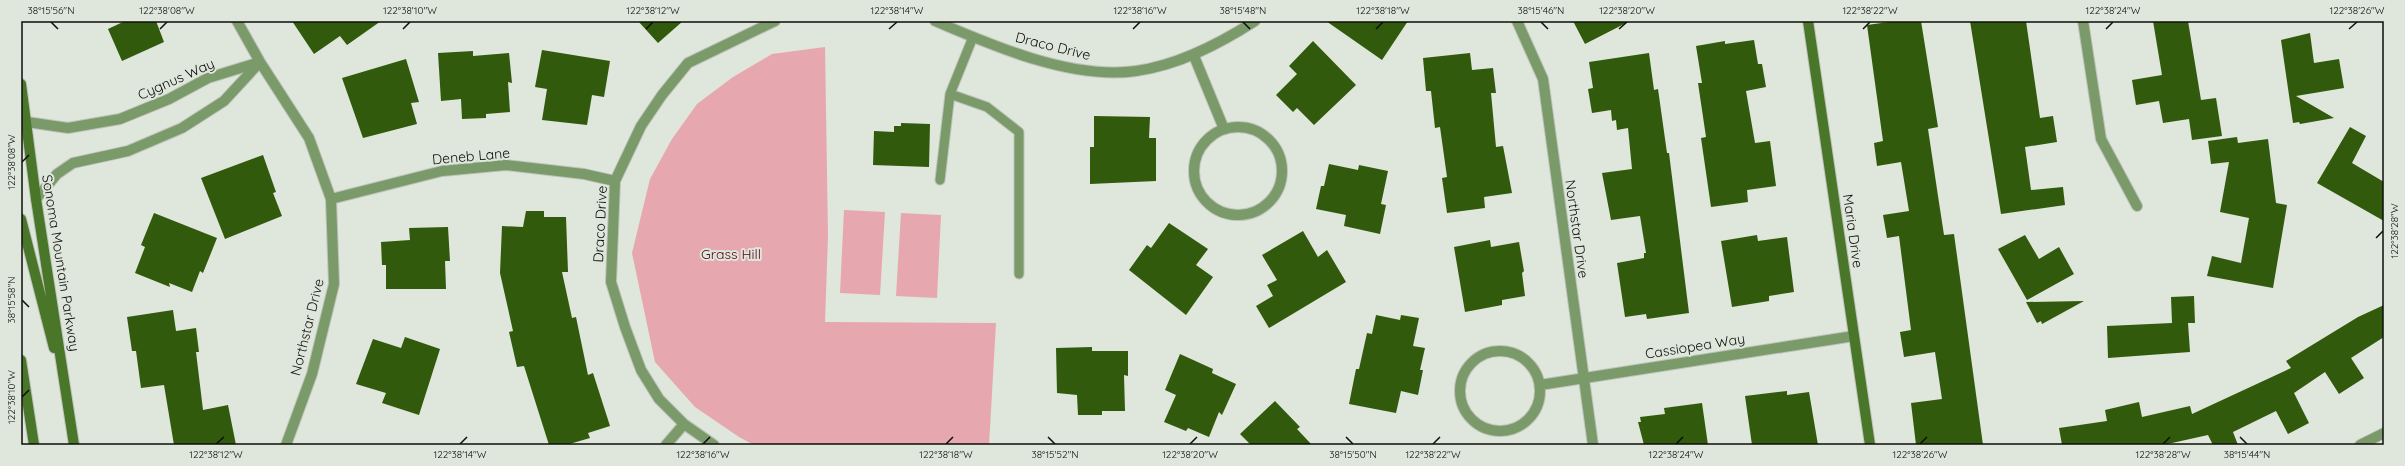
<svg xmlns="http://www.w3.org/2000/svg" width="2405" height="466" viewBox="0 0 2405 466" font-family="Quicksand,sans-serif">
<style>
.green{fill:#e7a7ae}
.building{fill:#315a0c}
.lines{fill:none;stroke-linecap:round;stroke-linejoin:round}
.lane-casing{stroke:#bdc3ba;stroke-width:11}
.street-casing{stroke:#bdc3ba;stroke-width:12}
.secondary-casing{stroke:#bdc3ba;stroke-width:12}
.lane{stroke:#7b9a69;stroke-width:9}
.street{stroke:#7b9a69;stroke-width:10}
.secondary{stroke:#497629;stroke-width:10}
.ticks{fill:none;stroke:#0c0e0b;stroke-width:1.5}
.labels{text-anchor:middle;stroke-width:4;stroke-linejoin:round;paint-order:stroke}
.street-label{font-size:14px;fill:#0c0e0b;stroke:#dfe6db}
.park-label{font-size:14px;fill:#56001b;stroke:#dfe6db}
.neatline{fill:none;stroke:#0c0e0b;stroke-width:1.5}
.ticks-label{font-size:10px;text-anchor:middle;fill:#0c0e0b}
</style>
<rect width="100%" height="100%" fill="#dfe6db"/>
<!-- green -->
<path class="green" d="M 825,47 L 828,236 L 825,322 L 996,323 L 989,445 L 754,445 L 739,437 L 695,407 L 655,362 L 632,253 L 650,179 L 672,139 L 697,104 L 733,77 L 772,54 Z
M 844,210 L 885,212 L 880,295 L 840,293 Z
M 901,213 L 941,215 L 937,298 L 896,296 Z"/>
<!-- building -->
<path class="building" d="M 125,21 L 156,21 L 164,42 L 122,61 L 108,29 Z
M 292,21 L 381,21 L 347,45 L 340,36 L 314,54 Z
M 638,21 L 683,21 L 658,43 Z
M 1326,21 L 1408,21 L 1382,60 Z
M 1573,21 L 1630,21 L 1585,44 Z
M 1896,21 L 1921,21 L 1938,127 L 1928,129 L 1938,196 L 1944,235 L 1954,234 L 1983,445 L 1916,445 L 1911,403 L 1942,399 L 1935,352 L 1904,357 L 1900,332 L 1911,330 L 1899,236 L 1887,238 L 1883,215 L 1909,211 L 1901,162 L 1877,166 L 1874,143 L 1883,141 L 1867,25 Z
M 1970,21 L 2026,21 L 2040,118 L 2053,116 L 2057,142 L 2025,147 L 2031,190 L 2063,187 L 2065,205 L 2001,214 Z
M 2153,21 L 2188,21 L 2201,100 L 2216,98 L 2222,136 L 2192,140 L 2189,119 L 2163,123 L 2159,101 L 2136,105 L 2132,80 L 2162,75 Z
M 2310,33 L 2314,63 L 2339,59 L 2344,88 L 2296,96 L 2334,118 L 2300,124 L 2299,122 L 2293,123 L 2281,40 Z
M 1754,40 L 1758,64 L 1762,64 L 1766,87 L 1746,91 L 1755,143 L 1770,141 L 1776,186 L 1747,190 L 1748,202 L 1711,207 L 1701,138 L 1706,137 L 1698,83 L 1702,83 L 1696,46 L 1725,41 L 1725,44 Z
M 1313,41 L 1356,85 L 1314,125 L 1297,108 L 1293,112 L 1276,95 L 1297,74 L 1289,66 Z
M 542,50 L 610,61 L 604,97 L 592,95 L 587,125 L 542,120 L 547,89 L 535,87 Z
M 473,51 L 473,56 L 509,53 L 512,83 L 508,82 L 510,112 L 486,114 L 486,118 L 462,119 L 461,99 L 441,101 L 438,53 Z
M 1470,53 L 1472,70 L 1493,68 L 1496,93 L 1491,93 L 1496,147 L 1503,146 L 1512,193 L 1484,197 L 1485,208 L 1447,213 L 1442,178 L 1447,177 L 1440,127 L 1435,128 L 1431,91 L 1426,91 L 1423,58 Z
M 1649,53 L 1654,90 L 1658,89 L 1667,153 L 1669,153 L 1689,313 L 1647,319 L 1646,314 L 1625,317 L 1617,263 L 1644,258 L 1644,253 L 1646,253 L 1640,216 L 1611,220 L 1602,173 L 1632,169 L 1628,128 L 1617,130 L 1616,120 L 1612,121 L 1611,110 L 1592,113 L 1588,89 L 1593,88 L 1589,62 Z
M 406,59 L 419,102 L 411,103 L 417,124 L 363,138 L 342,78 Z
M 1094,116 L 1150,117 L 1149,138 L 1156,138 L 1156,181 L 1090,184 L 1090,147 L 1094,147 Z
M 901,123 L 930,124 L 929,167 L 873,165 L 874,131 L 894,132 L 894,126 L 901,126 Z
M 2350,127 L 2366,136 L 2352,163 L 2384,182 L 2384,221 L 2317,183 Z
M 2237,137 L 2238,143 L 2268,139 L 2276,203 L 2287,205 L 2273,288 L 2207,276 L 2212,256 L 2241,263 L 2249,218 L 2220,212 L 2229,162 L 2211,164 L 2208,141 Z
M 263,155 L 276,192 L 273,193 L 282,216 L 225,239 L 201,178 Z
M 1329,164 L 1358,170 L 1359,165 L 1388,171 L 1381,204 L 1386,205 L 1380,234 L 1344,226 L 1346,215 L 1316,209 L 1321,186 L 1324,186 Z
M 526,211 L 544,211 L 544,217 L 566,217 L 568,272 L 562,272 L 572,318 L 576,317 L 588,375 L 593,373 L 610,426 L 588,433 L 590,438 L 566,445 L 549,445 L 524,366 L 517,367 L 509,332 L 513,331 L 500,273 L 502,226 L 523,227 Z
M 154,213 L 217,238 L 203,273 L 200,271 L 192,292 L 169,283 L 170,287 L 135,273 L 145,247 L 141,245 Z
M 1169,223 L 1208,249 L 1196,265 L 1213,277 L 1186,315 L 1129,270 L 1147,245 L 1151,248 Z
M 448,227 L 450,261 L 445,261 L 446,289 L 386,289 L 386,265 L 382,265 L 381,242 L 410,240 L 409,228 Z
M 1303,231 L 1318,257 L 1327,250 L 1346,282 L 1269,328 L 1256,306 L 1273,296 L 1267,285 L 1277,280 L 1262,255 Z
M 1757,235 L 1758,241 L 1787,237 L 1794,292 L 1769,296 L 1769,301 L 1732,307 L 1721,241 Z
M 2025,235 L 2039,259 L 2059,247 L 2074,274 L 2027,300 L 1998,249 Z
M 1490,240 L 1491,247 L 1519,242 L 1524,271 L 1522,273 L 1525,296 L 1502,300 L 1502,305 L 1465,312 L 1454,247 Z
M 2194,296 L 2195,323 L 2188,323 L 2190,352 L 2108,358 L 2107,326 L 2172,323 L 2171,297 Z
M 2084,301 L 2042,324 L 2041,321 L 2037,323 L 2026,302 Z
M 2384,305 L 2384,337 L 2351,358 L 2364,378 L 2339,394 L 2325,372 L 2294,393 L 2309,423 L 2288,434 L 2276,411 L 2233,432 L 2238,445 L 2213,445 L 2208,435 L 2163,445 L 2062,445 L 2059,428 L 2107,421 L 2105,410 L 2139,402 L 2142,417 L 2190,406 L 2192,414 L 2291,368 L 2286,361 L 2358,317 Z
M 173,310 L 176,331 L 196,328 L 199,352 L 196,352 L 203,410 L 228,405 L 236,445 L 174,445 L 164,385 L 141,388 L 136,351 L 132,351 L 127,317 Z
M 1376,315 L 1400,320 L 1401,315 L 1419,318 L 1413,346 L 1425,348 L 1420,370 L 1423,370 L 1418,395 L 1401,391 L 1396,413 L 1349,404 L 1356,369 L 1359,369 L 1367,333 L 1372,334 Z
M 405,337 L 440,349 L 419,415 L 382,403 L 386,393 L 356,384 L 373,339 L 401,348 Z
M 1092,347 L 1092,351 L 1128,351 L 1128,376 L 1124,375 L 1125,411 L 1102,411 L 1102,415 L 1078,415 L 1077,395 L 1057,393 L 1056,348 Z
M 1180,354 L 1213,369 L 1212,373 L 1236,384 L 1222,415 L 1219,412 L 1209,437 L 1188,428 L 1186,431 L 1164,422 L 1176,395 L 1165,390 Z
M 1787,391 L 1787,395 L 1809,392 L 1818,445 L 1752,445 L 1745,396 Z
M 1275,401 L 1300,427 L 1297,429 L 1312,445 L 1251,445 L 1240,434 Z
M 1702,403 L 1708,445 L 1644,445 L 1638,422 L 1641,422 L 1640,417 L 1665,414 L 1664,408 Z"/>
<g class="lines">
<defs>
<path id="lane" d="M 973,37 L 950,94 L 987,107 L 1019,132 L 1019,274
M 940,180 L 950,94"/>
<path id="street" d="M 237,21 L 260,62 L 309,138 L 331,199 L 334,284 L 312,374 L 286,445
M 935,21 C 993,46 1072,80 1136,71 C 1179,65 1219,44 1255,21
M 1517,21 L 1543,79 L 1593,445
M 2083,21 L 2101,139 L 2137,206
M 1194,56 L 1224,129
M 27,122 L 68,128 L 120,119 L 169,99 L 208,78 L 260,62
M1194 171a44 44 0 1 1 88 0a44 44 0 1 1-88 0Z
M 36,199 L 57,174 L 73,163 L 128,151 L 182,128 L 224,101 L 260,62
M 331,199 L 442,171 L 506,165 L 584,174 L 615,181
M1460 391a40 40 0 1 1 80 0a40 40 0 1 1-80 0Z
M 1540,385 L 1854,336
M 666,445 L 684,424
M 714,445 L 684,424 L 659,399 L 641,370 L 625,327 L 611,282 L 615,181 L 641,126 L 662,95 L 688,63 L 775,21
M 2360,445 L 2384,433"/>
<path id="secondary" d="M 1808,21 L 1870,445
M 21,84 L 36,199 L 74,445
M 21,219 L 54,348
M 21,360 L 34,445"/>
</defs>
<!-- lane casing -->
<use href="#lane" class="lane-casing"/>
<!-- street casing -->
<use href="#street" class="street-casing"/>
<!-- secondary casing -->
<use href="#secondary" class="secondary-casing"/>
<!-- lane -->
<use href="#lane" class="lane"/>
<!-- street -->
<use href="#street" class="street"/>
<!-- secondary -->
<use href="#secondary" class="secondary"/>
</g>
<!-- ticks -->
<path class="ticks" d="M 51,22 L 58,29M 1243,22 L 1250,29M 1541,22 L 1548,29M 160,29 L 167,22M 403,29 L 410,22M 646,29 L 653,22M 889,29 L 897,22M 1133,29 L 1140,22M 1376,29 L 1383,22M 1619,29 L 1627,22M 1863,29 L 1870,22M 2106,29 L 2113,22M 2349,29 L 2357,22M 22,162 L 29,155M 2376,238 L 2383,231M 22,300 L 29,307M 22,397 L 29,390M 1048,437 L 1055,444M 1346,437 L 1353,444M 2240,437 L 2247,444M 216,444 L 224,437M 460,444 L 467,437M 703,444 L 710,437M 946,444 L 953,437M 1190,444 L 1197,437M 1433,444 L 1440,437M 1676,444 L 1683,437M 1920,444 L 1927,437M 2163,444 L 2170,437"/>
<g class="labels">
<!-- street labels -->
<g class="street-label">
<text transform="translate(1053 46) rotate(14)" y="5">Draco Drive</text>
<text transform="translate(176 79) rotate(-24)" y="5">Cygnus Way</text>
<text transform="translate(471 156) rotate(-5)" y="5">Deneb Lane</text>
<text transform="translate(600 224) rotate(-87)" y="5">Draco Drive</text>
<text transform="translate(1577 229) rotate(82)" y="5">Northstar Drive</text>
<text transform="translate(1853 231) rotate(82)" y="5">Maria Drive</text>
<text transform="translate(61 263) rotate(81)" y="5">Sonoma Mountain Parkway</text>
<text transform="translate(307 327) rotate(-76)" y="5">Northstar Drive</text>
<text transform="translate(1695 346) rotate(-9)" y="5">Cassiopea Way</text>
</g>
<!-- park labels -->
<g class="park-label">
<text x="731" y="259">Grass Hill</text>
</g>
</g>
<!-- border -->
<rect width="2405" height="466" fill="none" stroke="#dfe6db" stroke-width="44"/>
<rect x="22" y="22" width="2361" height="422" class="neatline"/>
<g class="ticks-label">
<text x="51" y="14">38°15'56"N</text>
<text x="167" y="14">122°38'08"W</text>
<text x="410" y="14">122°38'10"W</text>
<text x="653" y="14">122°38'12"W</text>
<text x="897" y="14">122°38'14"W</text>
<text x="1140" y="14">122°38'16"W</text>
<text x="1243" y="14">38°15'48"N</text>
<text x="1383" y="14">122°38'18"W</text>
<text x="1541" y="14">38°15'46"N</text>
<text x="1627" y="14">122°38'20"W</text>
<text x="1870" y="14">122°38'22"W</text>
<text x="2113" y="14">122°38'24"W</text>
<text x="2357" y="14">122°38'26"W</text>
<text transform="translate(11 162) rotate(-90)" y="4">122°38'08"W</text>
<text transform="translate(2394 231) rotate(-90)" y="4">122°38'28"W</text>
<text transform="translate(11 300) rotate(-90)" y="4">38°15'58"N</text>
<text transform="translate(11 397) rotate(-90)" y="4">122°38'10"W</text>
<text x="216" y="458">122°38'12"W</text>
<text x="460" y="458">122°38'14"W</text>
<text x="703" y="458">122°38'16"W</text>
<text x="946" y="458">122°38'18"W</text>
<text x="1055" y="458">38°15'52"N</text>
<text x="1190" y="458">122°38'20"W</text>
<text x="1353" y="458">38°15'50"N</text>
<text x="1433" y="458">122°38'22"W</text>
<text x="1676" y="458">122°38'24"W</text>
<text x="1920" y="458">122°38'26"W</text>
<text x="2163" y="458">122°38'28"W</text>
<text x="2247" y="458">38°15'44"N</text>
</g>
</svg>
